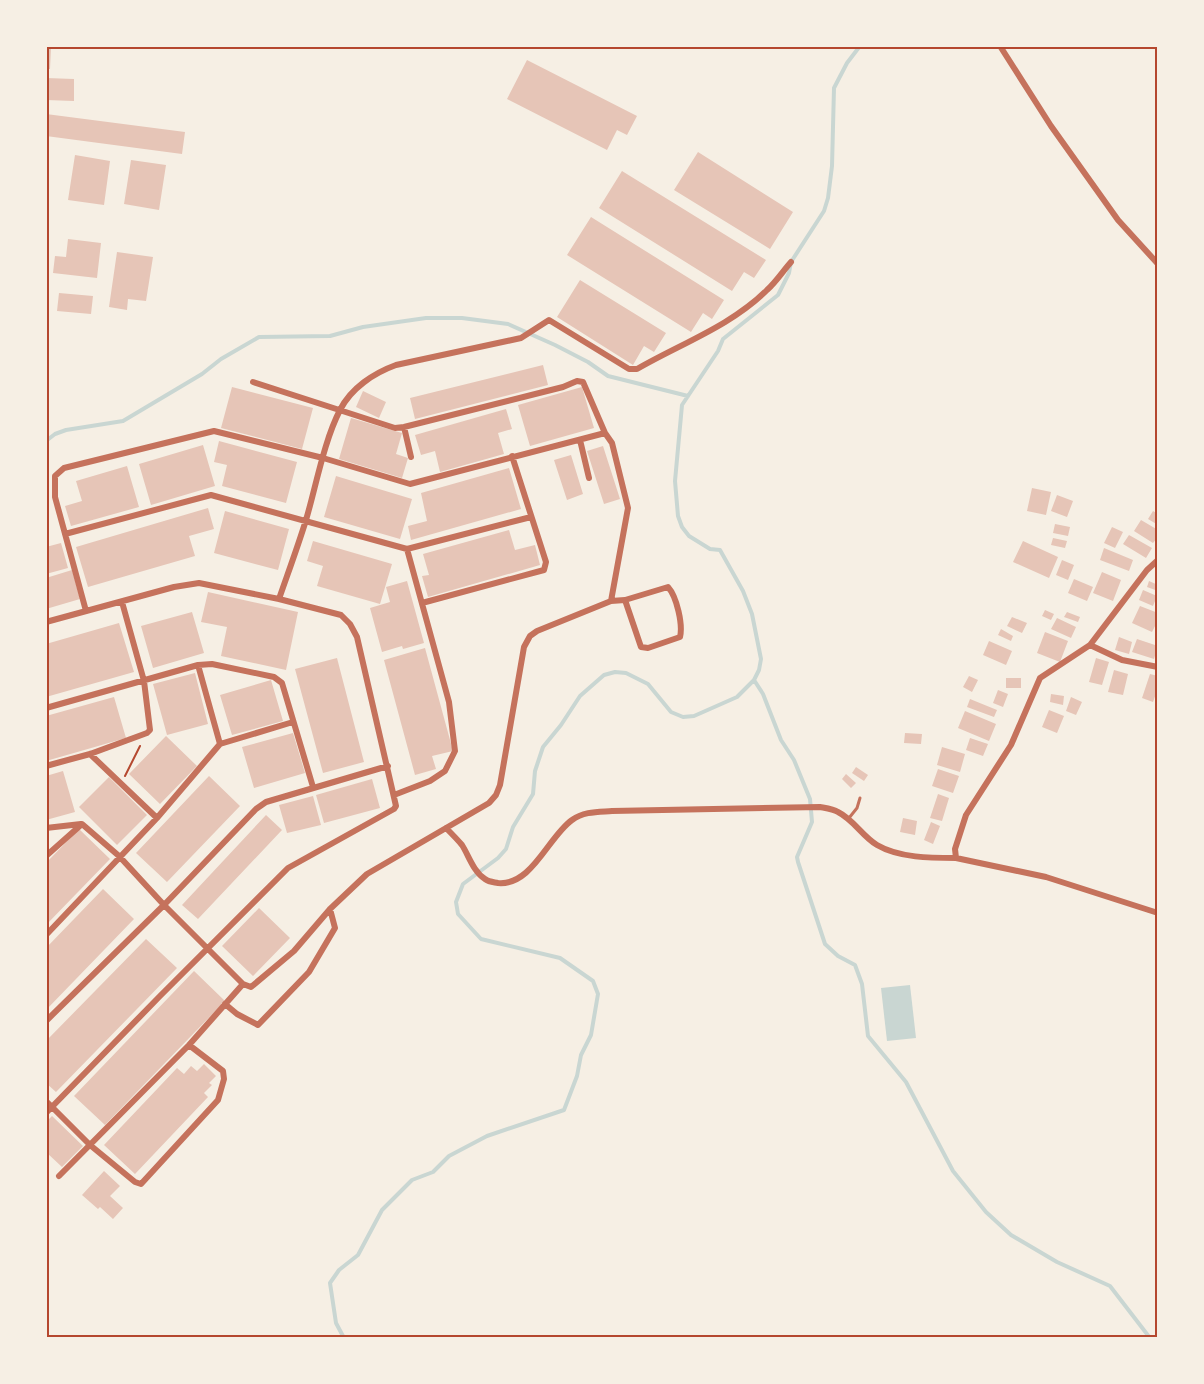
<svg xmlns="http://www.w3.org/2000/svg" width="1204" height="1384" viewBox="0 0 1204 1384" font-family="Overpass,sans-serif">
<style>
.water{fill:#c9d6d2}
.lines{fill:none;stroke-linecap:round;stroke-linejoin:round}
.stream{stroke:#c9d6d2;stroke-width:4}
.building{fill:#e6c5b7}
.path{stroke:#b5482f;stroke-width:2}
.service{stroke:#c5725c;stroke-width:3}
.minor{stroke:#c5725c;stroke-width:6}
.neatline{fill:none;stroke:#b5482f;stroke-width:2}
</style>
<rect width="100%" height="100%" fill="#f6efe4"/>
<!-- water -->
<path class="water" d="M 910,985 L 916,1038 L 887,1041 L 881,988 Z"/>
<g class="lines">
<!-- stream -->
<path class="stream" d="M 46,441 L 55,434 L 66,430 L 123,421 L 202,374 L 221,359 L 259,337 L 330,336 L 363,327 L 426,318 L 462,318 L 508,324 L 555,345 L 588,362 L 608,376 L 688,396
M 754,680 L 763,694 L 781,740 L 794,760 L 810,799 L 812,822 L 797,857 L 798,862 L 825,944 L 838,956 L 855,965 L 862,984 L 868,1036 L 906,1082 L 953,1171 L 986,1212 L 1011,1235 L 1057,1262 L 1110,1286 L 1150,1338
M 344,1338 L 336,1323 L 330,1283 L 339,1270 L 358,1255 L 382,1210 L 412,1180 L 433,1172 L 449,1156 L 487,1136 L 564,1110 L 577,1076 L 581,1055 L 591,1035 L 598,994 L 593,981 L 560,958 L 481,939 L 458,914 L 456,902 L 463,884 L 498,858 L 506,849 L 513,827 L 533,794 L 535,771 L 543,747 L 561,725 L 580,696 L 604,675 L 615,672 L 626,673 L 648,684 L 671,712 L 683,717 L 694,716 L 737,697 L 754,680 L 759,670 L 761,659 L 752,614 L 743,591 L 720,550 L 710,549 L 689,536 L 682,527 L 678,516 L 675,481 L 682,405 L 718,351 L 723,339 L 778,295 L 789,273 L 791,262 L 824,211 L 828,198 L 832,166 L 834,88 L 847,63 L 860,46"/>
</g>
<!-- building -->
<path class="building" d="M 46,47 L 51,47 L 50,69 L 46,69 Z
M 527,60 L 637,116 L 627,135 L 617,130 L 607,150 L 507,99 Z
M 46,78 L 74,79 L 74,101 L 46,100 Z
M 46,114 L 185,132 L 182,154 L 46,136 Z
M 698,152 L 793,212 L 770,249 L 674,190 Z
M 75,155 L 110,161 L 104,205 L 68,200 Z
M 131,160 L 166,165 L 159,210 L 124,204 Z
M 622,171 L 766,260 L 754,278 L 744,272 L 732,291 L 599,208 Z
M 591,217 L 724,300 L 712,319 L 703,313 L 691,332 L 567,255 Z
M 68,239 L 101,243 L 97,278 L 53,273 L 55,256 L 66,257 Z
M 117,252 L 153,257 L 146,301 L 128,299 L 127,310 L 109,307 Z
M 580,280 L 666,333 L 654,352 L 644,346 L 633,365 L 557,317 Z
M 59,293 L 93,296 L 91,314 L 57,311 Z
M 543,365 L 548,385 L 415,419 L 410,398 Z
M 232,387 L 313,408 L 302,449 L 221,428 Z
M 582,387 L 594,428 L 530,446 L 518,405 Z
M 363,391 L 386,402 L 379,418 L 356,407 Z
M 506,409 L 512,429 L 498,433 L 504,454 L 440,472 L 435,451 L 421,455 L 415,435 Z
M 351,418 L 402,433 L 396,454 L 408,458 L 402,478 L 339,459 Z
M 219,441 L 297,462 L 286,503 L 222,486 L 227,465 L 214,462 Z
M 203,445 L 215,486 L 151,505 L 139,464 Z
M 603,446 L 620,499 L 604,504 L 587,451 Z
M 571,455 L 583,494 L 567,500 L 554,460 Z
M 127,466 L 139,507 L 71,526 L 65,506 L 82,501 L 76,481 Z
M 509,468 L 521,509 L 411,540 L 408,526 L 427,521 L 421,493 Z
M 336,476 L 412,499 L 400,539 L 324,517 Z
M 1032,488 L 1051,492 L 1046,515 L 1027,511 Z
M 1057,495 L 1073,501 L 1067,517 L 1051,511 Z
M 208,508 L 214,529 L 189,536 L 195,556 L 88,587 L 76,547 Z
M 225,511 L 289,529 L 278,570 L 214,553 Z
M 1153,511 L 1158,514 L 1158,525 L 1148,519 Z
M 1141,520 L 1158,530 L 1158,537 L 1153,543 L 1134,531 Z
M 1055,524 L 1070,527 L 1068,536 L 1053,533 Z
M 1112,527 L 1123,532 L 1115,548 L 1104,543 Z
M 509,530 L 515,550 L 535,545 L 540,565 L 428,597 L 422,576 L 429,575 L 423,554 Z
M 1129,535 L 1152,548 L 1146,558 L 1123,544 Z
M 1053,538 L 1067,541 L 1065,548 L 1051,545 Z
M 313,541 L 392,564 L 380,604 L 317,586 L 323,566 L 307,561 Z
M 1023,541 L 1058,557 L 1049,578 L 1013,562 Z
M 61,543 L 68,568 L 46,574 L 46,547 Z
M 1104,548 L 1133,560 L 1129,571 L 1100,560 Z
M 1062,560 L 1074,565 L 1068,580 L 1056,575 Z
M 72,570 L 80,599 L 46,609 L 46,578 Z
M 1102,572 L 1121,580 L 1113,601 L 1093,593 Z
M 1074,579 L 1093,587 L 1087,601 L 1068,593 Z
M 407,581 L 424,643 L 403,649 L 402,646 L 382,652 L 370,608 L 390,602 L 386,587 Z
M 1149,581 L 1158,585 L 1158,591 L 1147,587 Z
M 1143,590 L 1157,596 L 1153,606 L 1139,600 Z
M 208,592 L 298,612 L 286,670 L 221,656 L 227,627 L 201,622 Z
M 1140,606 L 1158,613 L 1158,620 L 1152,632 L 1132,623 Z
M 1045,610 L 1054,614 L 1051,620 L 1042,616 Z
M 192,612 L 204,653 L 153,668 L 141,626 Z
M 1067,612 L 1080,617 L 1078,622 L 1064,617 Z
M 1012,617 L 1027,623 L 1022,633 L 1007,626 Z
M 1057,618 L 1076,627 L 1071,638 L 1051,629 Z
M 119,623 L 134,672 L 46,697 L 46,644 Z
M 1001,629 L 1013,636 L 1011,641 L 998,635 Z
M 1045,632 L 1068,641 L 1060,662 L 1037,653 Z
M 1119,637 L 1132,642 L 1129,654 L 1115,650 Z
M 1137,639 L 1158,646 L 1154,659 L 1132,652 Z
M 989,641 L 1012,651 L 1006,665 L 983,655 Z
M 425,648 L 453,751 L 432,756 L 436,769 L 415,775 L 384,660 Z
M 337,658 L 364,762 L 323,773 L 295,669 Z
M 1096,658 L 1109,662 L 1102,685 L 1089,682 Z
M 1114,670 L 1128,674 L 1123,695 L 1108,692 Z
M 195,673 L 208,724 L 167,735 L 153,684 Z
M 1150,674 L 1158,676 L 1158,688 L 1153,702 L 1142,698 Z
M 969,676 L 978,680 L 972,692 L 963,687 Z
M 1006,678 L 1021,678 L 1021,688 L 1006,688 Z
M 271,680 L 283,721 L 232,735 L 220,695 Z
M 998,690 L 1008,694 L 1003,707 L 993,703 Z
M 1051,694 L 1064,696 L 1063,705 L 1050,702 Z
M 114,697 L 126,738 L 46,761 L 46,716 Z
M 1071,697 L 1082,702 L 1076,715 L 1066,711 Z
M 970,699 L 997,710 L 994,717 L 967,707 Z
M 1049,710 L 1064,716 L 1057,733 L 1042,727 Z
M 965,711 L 996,724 L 989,741 L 958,728 Z
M 293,733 L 305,773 L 254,788 L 242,747 Z
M 905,733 L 922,734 L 921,744 L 904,743 Z
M 166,736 L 197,766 L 160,804 L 129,774 Z
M 970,738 L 988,744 L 983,756 L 966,750 Z
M 942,747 L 965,754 L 960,772 L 937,765 Z
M 856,767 L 868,775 L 864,781 L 852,773 Z
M 938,769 L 959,776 L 953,793 L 932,786 Z
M 63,771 L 75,812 L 46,820 L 46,776 Z
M 846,774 L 856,783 L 851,788 L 842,779 Z
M 209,776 L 240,806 L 167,882 L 136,853 Z
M 109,777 L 147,815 L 117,845 L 79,807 Z
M 372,779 L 380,808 L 324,823 L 316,795 Z
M 938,794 L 949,798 L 942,821 L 930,818 Z
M 313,796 L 321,825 L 287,833 L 279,805 Z
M 266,815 L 282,830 L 198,919 L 182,905 Z
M 903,818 L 917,821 L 915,835 L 900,832 Z
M 931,822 L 940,826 L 933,844 L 924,840 Z
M 79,829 L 110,859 L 46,925 L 46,863 Z
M 103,889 L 134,919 L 46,1010 L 46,948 Z
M 259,908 L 290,938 L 253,976 L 222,946 Z
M 146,939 L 177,968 L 56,1092 L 46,1083 L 46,1041 Z
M 194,971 L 225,1001 L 105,1125 L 74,1096 Z
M 204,1064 L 216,1076 L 209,1083 L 212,1085 L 204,1093 L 208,1097 L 135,1174 L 104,1145 L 177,1068 L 184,1074 L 191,1066 L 197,1071 Z
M 52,1116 L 83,1146 L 62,1167 L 46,1152 L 46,1122 Z
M 104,1171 L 120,1186 L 110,1196 L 123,1208 L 113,1219 L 100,1207 L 98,1209 L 82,1195 Z"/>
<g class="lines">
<!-- path -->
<path class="path" d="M 125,776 L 140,746"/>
<!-- service -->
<path class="service" d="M 849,818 L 857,808 L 860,798"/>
<!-- minor -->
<path class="minor" d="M 1000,46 L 1051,126 L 1118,220 L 1158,264
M 404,427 L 411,457
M 580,440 L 589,478
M 65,534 L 211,495 L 407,549 L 449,702 L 455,751 L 445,771 L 430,781 L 394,795
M 407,549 L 531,517
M 1158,560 L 1147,570 L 1090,645 L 1040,678 L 1011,745 L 966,815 L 955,849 L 956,858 L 1046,877 L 1158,913
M 279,599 C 288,573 298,546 306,520 C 316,486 324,441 340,410 C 351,388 374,373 396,365 L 521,338 L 549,320 L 629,369 L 637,369 C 680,344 731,326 767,290 C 776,282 783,271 791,262
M 611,601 L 625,600 L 641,647 L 648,648 L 680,637 C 683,625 677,597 668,587 L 625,600
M 422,603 L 544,570 L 546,562 L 512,456
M 86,611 L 55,497 L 55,476 L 64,468 L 214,431 L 323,458 L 410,484 L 605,433
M 46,622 L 174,587 L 199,583 L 279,599 L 341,615 L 350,624 L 357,637 L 396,806 L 394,809 L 288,868 L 160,996 L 46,1113
M 1090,645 L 1122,660 L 1158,667
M 198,665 L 220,744
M 46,708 L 198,665 L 212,664 L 274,677 L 282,683 L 313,787
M 90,754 L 157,818
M 46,766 L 90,754 L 147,733 L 150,730 L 144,681 L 122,602
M 46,828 L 81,824
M 446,828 C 451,833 457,839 462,845 C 469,856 473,871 485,879 C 489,882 493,882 498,883 C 532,886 548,837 572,820 C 584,811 599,812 612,811 L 820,807 C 825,808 833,809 838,812 C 854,820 862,836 877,845 C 899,858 931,858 956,858
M 46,856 L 82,824 L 119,856 L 164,905 L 243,984 L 251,987 L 294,951 L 330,909 L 367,874 L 489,803 L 496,795 L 500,785 L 524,647 L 530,636 L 537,631 L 611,601 L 628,508 L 612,443 L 605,433 L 583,382 L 577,381 L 563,387 L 404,427 L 395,428 L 253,382
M 46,935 L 157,818 L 220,744 L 293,722
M 225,1004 L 237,1014 L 258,1025 L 309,972 L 335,928 L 330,909
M 46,1021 L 164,905 L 256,809 L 266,802 L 388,766
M 46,1101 L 90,1145 L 135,1182 L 141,1184 L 218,1100 L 224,1079 L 223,1071 L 189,1045
M 59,1176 L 189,1045 L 243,984"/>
</g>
<!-- border -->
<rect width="1204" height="1384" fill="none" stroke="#f6efe4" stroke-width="96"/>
<rect x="48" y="48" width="1108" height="1288" class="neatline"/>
</svg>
